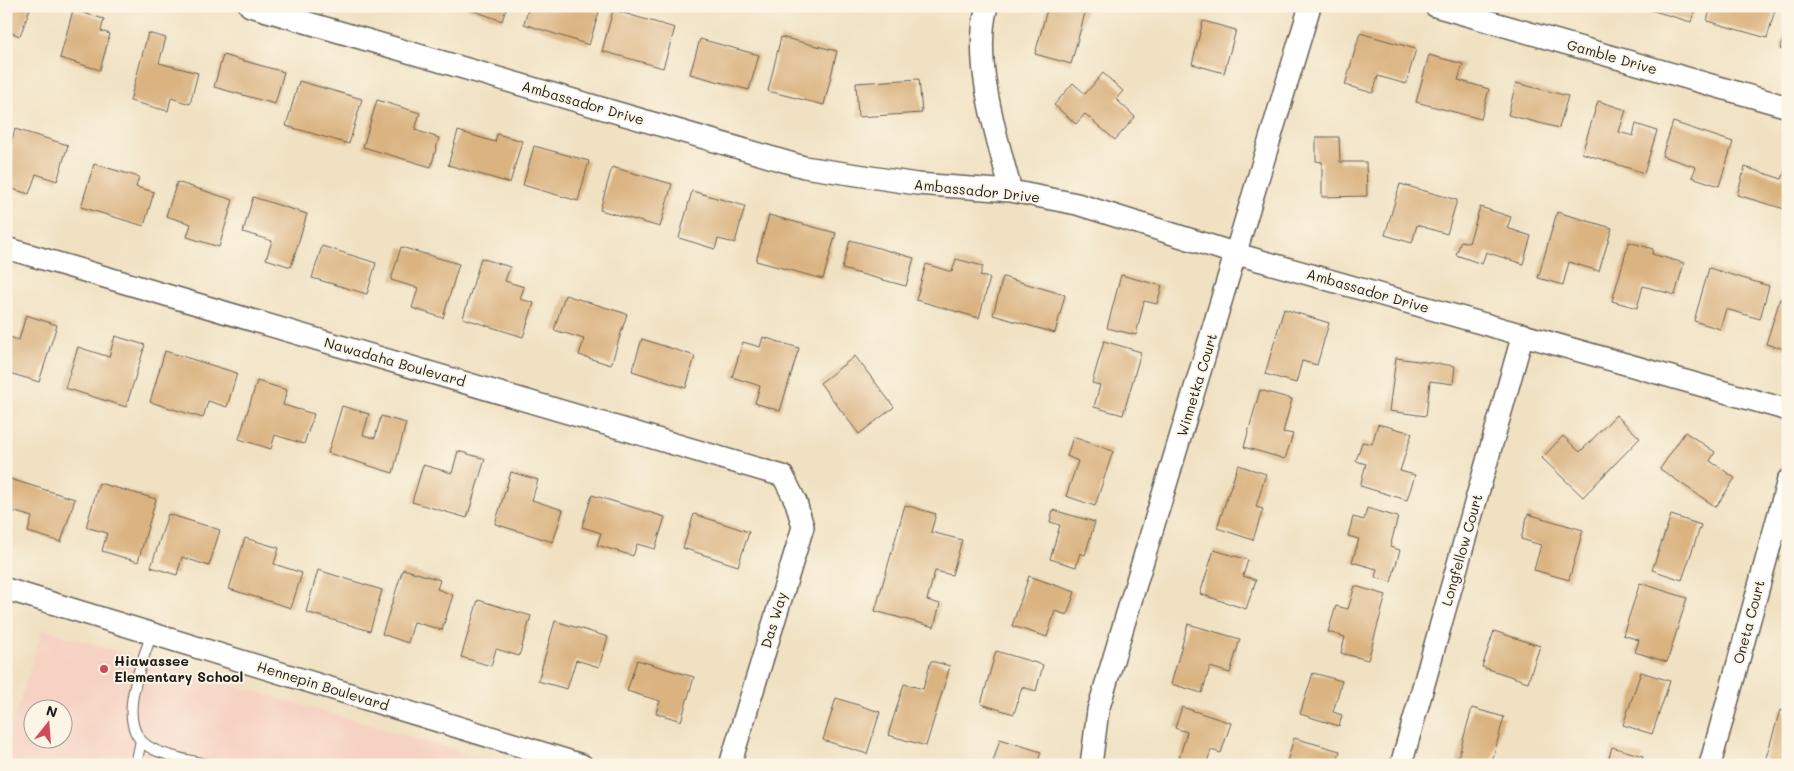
<svg xmlns="http://www.w3.org/2000/svg" width="1794" height="771" viewBox="0 0 1794 771" font-family="Mali,sans-serif">
<style>
.built{fill:#f6d2c3;fill-rule:evenodd}
.building{fill:#dab381}
.lines{fill:none;stroke-linecap:round;stroke-linejoin:round}
.lane-casing{stroke:#666156;stroke-width:12}
.street-casing{stroke:#666156;stroke-width:24}
.lane{stroke:#fff;stroke-width:10}
.street{stroke:#fff;stroke-width:21}
.poi-dot{fill:#d1495b;stroke:#fcf5e5;stroke-width:2}
.labels{text-anchor:middle;stroke-width:4;stroke-linejoin:round;paint-order:stroke}
.street-label{font-size:14px;fill:#1c1c1c;stroke:#fcf5e5}
.poi-label{font-size:14px;font-weight:bold;fill:#1c1c1c;stroke:#fcf5e5;text-anchor:start}
</style>
<rect width="100%" height="100%" fill="#fcf5e5"/>
<filter id="ink" filterUnits="userSpaceOnUse"><feTurbulence type="fractalNoise" baseFrequency=".02" numOctaves="2"/><feDisplacementMap in="SourceGraphic" scale="10" xChannelSelector="R" yChannelSelector="G"/><feConvolveMatrix kernelMatrix="1 2 1 2 8 2 1 2 1" color-interpolation-filters="sRGB"/></filter>
<filter id="wash" filterUnits="userSpaceOnUse"><feTurbulence type="fractalNoise" baseFrequency=".0096" numOctaves="4" result="noise"/><feDisplacementMap in="SourceGraphic" scale="20" xChannelSelector="R" yChannelSelector="G"/><feGaussianBlur stdDeviation="1.12" result="paint"/><feColorMatrix in="noise" values="0 0 0 0 0 0 0 0 0 0 0 0 0 0 0 0 0 1.4 0 .05"/><feComposite in="paint" operator="in"/></filter>
<g filter="url(#wash)">
<rect width="100%" height="100%" fill="#f0e1c2"/>
<!-- built -->
<path class="built" d="M 42,629 L 506,765 L 6,765 L 6,746 ZM 32,708 L 62,708 L 62,738 L 32,738 Z"/>
<g id="blocks">
<!-- building -->
<path class="building" d="M 6,6 L 31,6 L 20,36 L 6,31 Z
M 461,6 L 507,6 L 502,21 Z
M 529,6 L 583,6 L 599,12 L 589,45 L 524,24 Z
M 1048,6 L 1087,6 L 1071,64 L 1035,54 Z
M 1637,6 L 1696,6 L 1691,22 Z
M 1711,6 L 1776,6 L 1767,38 L 1707,21 Z
M 73,10 L 104,19 L 101,31 L 110,34 L 100,70 L 60,58 Z
M 613,10 L 675,28 L 663,68 L 602,51 Z
M 1203,21 L 1236,30 L 1224,73 L 1192,64 Z
M 1788,22 L 1788,51 L 1780,49 Z
M 148,33 L 166,38 L 159,63 L 198,73 L 190,104 L 171,98 L 168,111 L 130,101 Z
M 1360,33 L 1416,49 L 1406,84 L 1378,76 L 1373,93 L 1345,85 Z
M 781,37 L 837,51 L 824,105 L 768,91 Z
M 700,39 L 759,55 L 749,90 L 690,74 Z
M 223,55 L 284,72 L 275,104 L 214,87 Z
M 1429,55 L 1463,64 L 1458,80 L 1489,89 L 1481,119 L 1416,102 Z
M 1103,73 L 1123,91 L 1116,99 L 1135,117 L 1115,140 L 1085,114 L 1076,124 L 1054,105 L 1073,83 L 1085,94 Z
M 919,79 L 922,113 L 858,117 L 856,83 Z
M 299,81 L 362,99 L 349,144 L 286,126 Z
M 1516,83 L 1568,96 L 1559,128 L 1508,115 Z
M 377,100 L 420,113 L 415,130 L 439,138 L 431,167 L 363,147 Z
M 1598,101 L 1626,110 L 1619,132 L 1633,136 L 1636,124 L 1657,131 L 1644,173 L 1582,153 Z
M 1673,122 L 1733,142 L 1719,186 L 1692,177 L 1696,167 L 1662,156 Z
M 15,129 L 68,145 L 57,181 L 36,174 L 29,194 L 6,187 L 6,159 Z
M 458,131 L 495,142 L 497,134 L 522,141 L 510,183 L 448,165 Z
M 1316,137 L 1339,137 L 1340,162 L 1366,162 L 1367,196 L 1322,197 L 1322,162 L 1316,161 Z
M 534,146 L 589,161 L 578,201 L 523,185 Z
M 1788,162 L 1788,210 L 1737,195 L 1745,167 L 1782,179 Z
M 94,164 L 139,177 L 136,187 L 154,192 L 144,226 L 81,207 Z
M 612,167 L 672,184 L 660,227 L 600,210 Z
M 177,182 L 233,200 L 219,247 L 187,237 L 191,224 L 166,216 Z
M 1400,184 L 1457,200 L 1447,234 L 1417,225 L 1412,243 L 1385,235 Z
M 692,191 L 745,206 L 735,243 L 718,239 L 715,249 L 679,238 Z
M 253,197 L 307,214 L 291,267 L 266,259 L 272,241 L 243,232 Z
M 1480,207 L 1511,217 L 1507,228 L 1531,236 L 1523,264 L 1486,252 L 1482,264 L 1456,255 L 1461,241 L 1469,243 Z
M 1557,212 L 1612,228 L 1599,271 L 1569,262 L 1563,285 L 1538,278 Z
M 769,215 L 836,233 L 823,279 L 756,261 Z
M 850,240 L 914,258 L 906,286 L 842,269 Z
M 1629,242 L 1653,249 L 1652,254 L 1684,263 L 1675,295 L 1643,286 L 1637,308 L 1612,301 Z
M 322,246 L 376,263 L 367,294 L 312,278 Z
M 401,247 L 459,264 L 443,318 L 412,308 L 418,288 L 391,280 Z
M 481,258 L 510,267 L 505,281 L 524,287 L 520,299 L 534,303 L 523,337 L 463,318 Z
M 956,259 L 983,266 L 980,276 L 990,278 L 979,318 L 916,300 L 926,264 L 952,272 Z
M 1709,268 L 1769,286 L 1760,319 L 1726,309 L 1720,329 L 1694,321 Z
M 1121,275 L 1162,286 L 1157,304 L 1144,301 L 1136,335 L 1107,328 Z
M 1003,277 L 1065,295 L 1055,333 L 993,315 Z
M 565,295 L 627,314 L 611,365 L 579,355 L 584,339 L 554,330 Z
M 1780,299 L 1788,301 L 1788,350 L 1766,344 Z
M 1284,309 L 1329,323 L 1317,365 L 1302,361 L 1296,383 L 1265,374 Z
M 26,315 L 57,325 L 39,382 L 6,372 L 6,336 L 19,340 Z
M 115,336 L 145,345 L 126,407 L 65,388 L 78,347 L 109,357 Z
M 763,337 L 799,348 L 780,411 L 755,403 L 760,386 L 732,377 L 743,342 L 760,347 Z
M 642,339 L 695,356 L 686,388 L 632,371 Z
M 1104,341 L 1141,352 L 1123,415 L 1094,407 L 1100,385 L 1092,383 Z
M 165,351 L 237,373 L 227,407 L 208,401 L 203,418 L 150,402 Z
M 855,356 L 894,407 L 859,434 L 820,383 Z
M 1396,358 L 1455,366 L 1453,384 L 1430,381 L 1426,416 L 1389,411 Z
M 257,381 L 287,390 L 283,405 L 314,414 L 304,444 L 275,435 L 271,449 L 239,439 Z
M 1260,390 L 1292,399 L 1283,432 L 1293,434 L 1285,459 L 1244,447 Z
M 342,406 L 369,414 L 363,435 L 375,438 L 381,416 L 406,423 L 393,473 L 328,453 Z
M 1616,415 L 1640,438 L 1583,497 L 1542,458 L 1563,436 L 1580,452 Z
M 1378,424 L 1412,433 L 1400,471 L 1415,475 L 1407,500 L 1360,486 L 1366,464 L 1356,461 L 1362,442 L 1372,444 Z
M 1685,432 L 1715,452 L 1710,461 L 1735,478 L 1716,507 L 1660,469 Z
M 1073,437 L 1113,451 L 1095,506 L 1066,496 L 1078,461 L 1067,456 Z
M 458,451 L 485,459 L 467,518 L 412,502 L 423,465 L 452,473 Z
M 1238,465 L 1266,474 L 1256,507 L 1263,509 L 1253,540 L 1217,528 Z
M 511,472 L 538,480 L 532,500 L 563,510 L 553,542 L 495,524 Z
M 10,479 L 75,499 L 61,542 L 28,532 L 32,517 L 6,509 L 6,493 Z
M 99,483 L 156,499 L 138,562 L 102,551 L 107,533 L 86,527 Z
M 592,495 L 665,517 L 655,549 L 637,544 L 633,556 L 597,545 L 601,533 L 582,527 Z
M 905,505 L 936,514 L 931,532 L 962,540 L 952,575 L 935,571 L 927,600 L 940,604 L 934,627 L 875,611 Z
M 1367,508 L 1398,517 L 1390,547 L 1400,550 L 1391,582 L 1375,577 L 1377,569 L 1352,562 L 1359,539 L 1348,536 L 1353,517 L 1364,520 Z
M 1053,510 L 1095,522 L 1085,555 L 1080,553 L 1076,567 L 1050,559 L 1060,525 L 1050,522 Z
M 168,514 L 220,530 L 209,566 L 182,557 L 177,575 L 151,567 Z
M 694,514 L 749,532 L 738,566 L 683,548 Z
M 1528,514 L 1583,530 L 1569,580 L 1534,570 L 1541,545 L 1521,539 Z
M 1671,515 L 1701,525 L 1682,580 L 1652,570 Z
M 245,538 L 279,548 L 274,564 L 302,573 L 291,608 L 229,589 Z
M 1214,550 L 1248,560 L 1243,576 L 1256,580 L 1246,609 L 1200,594 Z
M 403,569 L 440,580 L 437,589 L 453,595 L 442,630 L 414,622 L 408,643 L 382,634 Z
M 318,570 L 382,590 L 370,631 L 306,612 Z
M 1029,576 L 1075,592 L 1067,615 L 1055,611 L 1047,637 L 1012,626 Z
M 1640,583 L 1687,598 L 1667,662 L 1635,652 L 1639,640 L 1623,635 Z
M 1355,586 L 1386,595 L 1368,660 L 1341,653 L 1345,637 L 1328,632 L 1336,606 L 1348,609 Z
M 478,600 L 531,616 L 519,656 L 496,649 L 491,666 L 461,657 Z
M 555,621 L 608,637 L 599,667 L 576,660 L 567,689 L 538,681 Z
M 1188,624 L 1240,639 L 1230,673 L 1210,667 L 1202,693 L 1171,684 Z
M 1494,631 L 1540,646 L 1528,682 L 1482,667 Z
M 996,651 L 1043,665 L 1036,691 L 1022,687 L 1014,714 L 981,704 Z
M 637,660 L 694,677 L 681,721 L 656,713 L 660,701 L 627,691 Z
M 931,661 L 950,666 L 926,746 L 888,735 L 904,684 L 923,689 Z
M 1641,672 L 1670,681 L 1652,734 L 1623,725 Z
M 1313,673 L 1342,681 L 1333,712 L 1342,715 L 1339,726 L 1300,714 Z
M 836,698 L 880,712 L 867,754 L 823,740 Z
M 1182,707 L 1231,723 L 1221,753 L 1211,750 L 1206,765 L 1177,765 L 1187,732 L 1175,728 Z
M 1472,708 L 1504,717 L 1491,765 L 1456,765 Z
M 1780,710 L 1788,712 L 1788,765 L 1764,765 Z
M 1294,738 L 1340,751 L 1336,765 L 1286,765 Z
M 1000,739 L 1041,752 L 1037,765 L 992,765 Z
M 1612,747 L 1643,756 L 1641,765 L 1607,765 Z"/>
</g>
</g>
<g filter="url(#ink)">
<use href="#blocks" fill-opacity="0" stroke="#666156" stroke-width="1"/>
<g class="lines">
<defs>
<path id="lane" d="M 152,633 C 142,663 112,728 151,748 C 167,757 190,760 207,765
M 136,765 L 141,740"/>
<path id="street" d="M 250,6 L 804,167 L 917,184 L 1011,191 L 1077,204 L 1237,254 L 1788,410
M 987,6 C 972,62 997,137 1011,191
M 1435,6 L 1788,107
M 6,248 L 783,476 L 796,502 L 803,527 L 730,765
M 6,589 L 582,765
M 1091,765 L 1098,710 L 1310,6
M 1401,765 L 1523,334
M 1710,765 L 1788,480"/>
</defs>
<!-- lane casing -->
<use href="#lane" class="lane-casing"/>
<!-- street casing -->
<use href="#street" class="street-casing"/>
<!-- lane -->
<use href="#lane" class="lane"/>
<!-- street -->
<use href="#street" class="street"/>
</g>
</g>
<!-- markers -->
<circle class="poi-dot" cx="104" cy="669" r="5"/>
<g class="labels">
<!-- street labels -->
<g class="street-label">
<text transform="translate(1612 57) rotate(16)" y="5">Gamble Drive</text>
<text transform="translate(583 103) rotate(16)" y="5">Ambassador Drive</text>
<text transform="translate(977 191) rotate(6)" y="5">Ambassador Drive</text>
<text transform="translate(1368 291) rotate(16)" y="5">Ambassador Drive</text>
<text transform="translate(395 362) rotate(16)" y="5">Nawadaha Boulevard</text>
<text transform="translate(1197 385) rotate(-73)" y="5">Winnetka Court</text>
<text transform="translate(1462 550) rotate(-74)" y="5">Longfellow Court</text>
<text transform="translate(774 620) rotate(-73)" y="5">Das Way</text>
<text transform="translate(1749 622) rotate(-75)" y="5">Oneta Court</text>
<text transform="translate(323 686) rotate(17)" y="5">Hennepin Boulevard</text>
</g>
<!-- poi labels -->
<g class="poi-label">
<text x="114" y="666">Hiawassee<tspan x="114" dy="16">Elementary School</tspan></text>
</g>
</g>
<!-- margin -->
<rect width="1794" height="771" fill="none" stroke="#fcf5e5" stroke-width="25"/>
<!-- north arrow -->
<g transform="translate(48 724) rotate(17)"><circle r="24" fill="#fcf5e5" stroke="#a29e95"/>
<path d="M0-4L9 19L0 12L-9 19Z" fill="#d1495b"/>
<text y="-8" font-size="14" font-weight="bold" text-anchor="middle" fill="#1c1c1c">N</text>
</g>
</svg>
